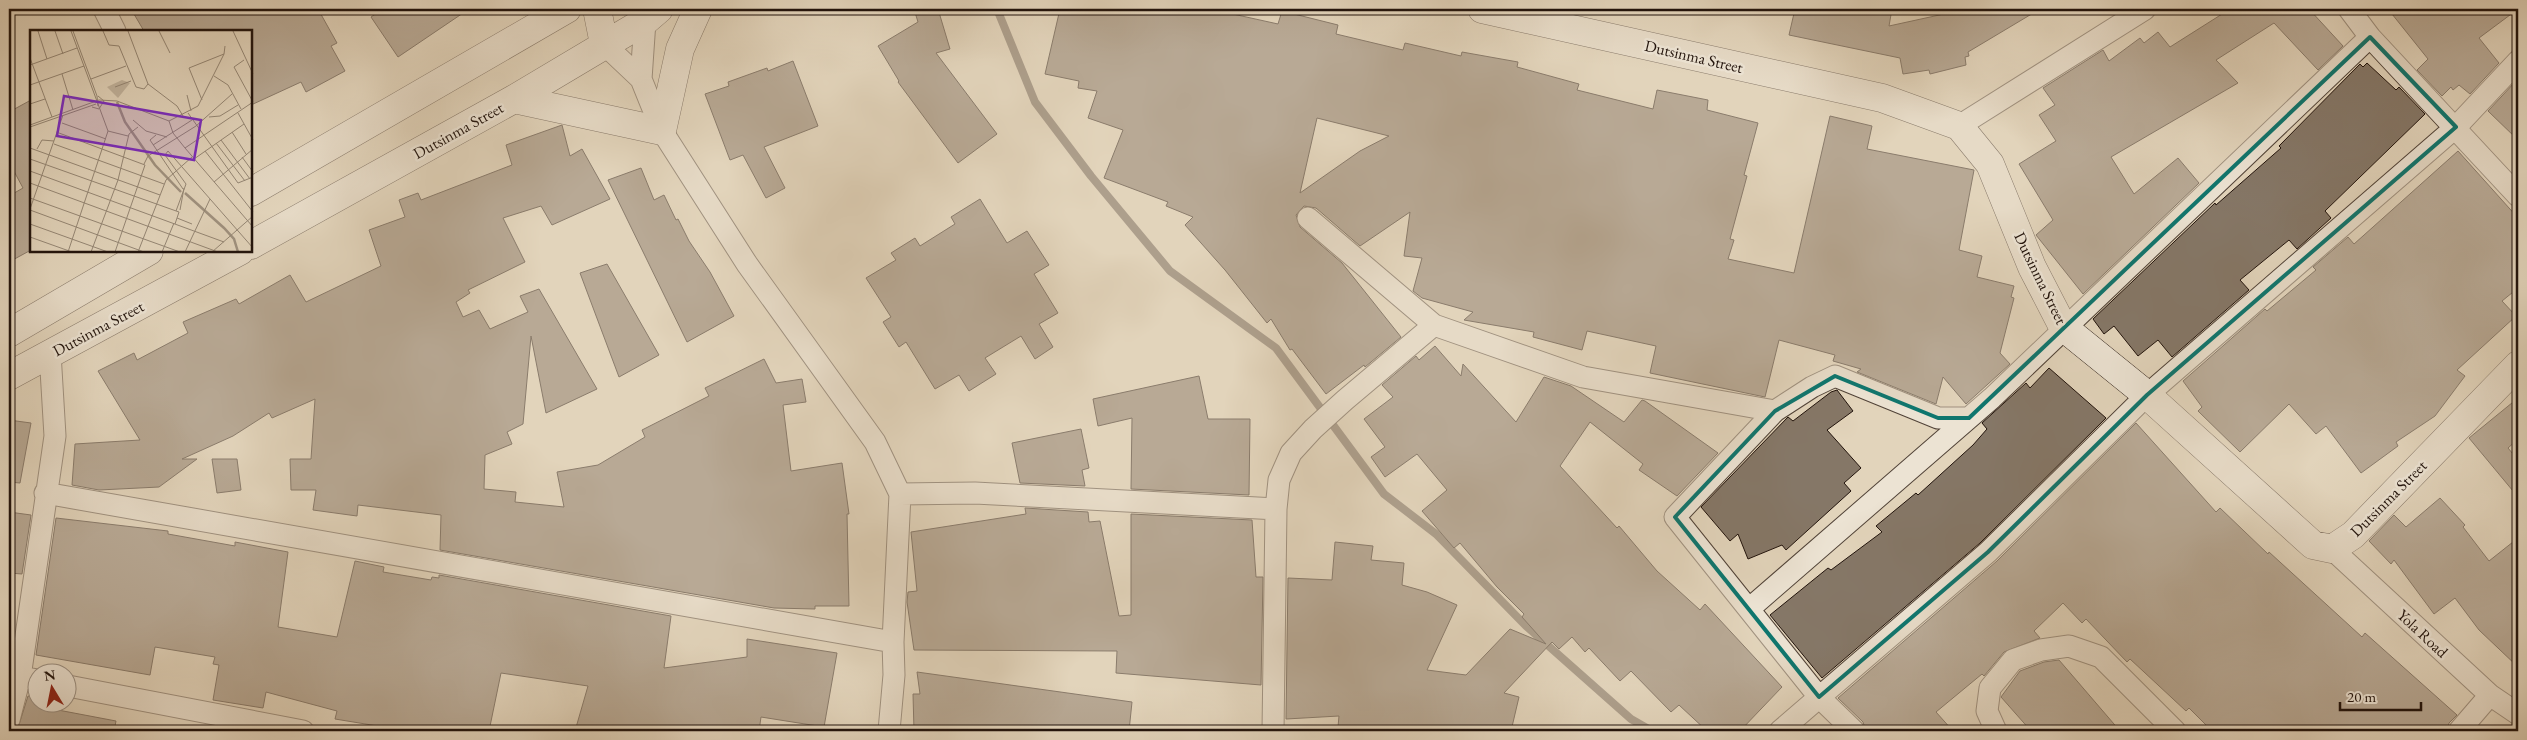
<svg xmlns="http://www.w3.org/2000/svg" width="2527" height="740" viewBox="0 0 2527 740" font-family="'EB Garamond',serif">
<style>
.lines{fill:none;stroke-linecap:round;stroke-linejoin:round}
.stream{stroke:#6d5f52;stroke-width:8}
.building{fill:#857767;stroke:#21130c;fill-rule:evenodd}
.street-casing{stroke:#514338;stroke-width:23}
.secondary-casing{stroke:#21130c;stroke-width:29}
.street{stroke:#ece3d3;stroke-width:21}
.secondary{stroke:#ece3d3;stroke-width:28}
.marked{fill:none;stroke:#0f766e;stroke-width:4;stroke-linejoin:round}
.labels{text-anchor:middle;stroke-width:5;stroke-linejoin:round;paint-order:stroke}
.street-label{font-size:16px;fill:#21130c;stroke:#ece3d3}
.inset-river{fill:none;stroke:#a09280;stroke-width:2.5}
.inset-road{fill:none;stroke:#958775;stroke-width:1}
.view{fill:#7b2cbf;fill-opacity:0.15;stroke:#7b2cbf;stroke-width:2.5}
.inset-edge{fill:none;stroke:#21130c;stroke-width:2.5}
</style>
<rect width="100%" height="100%" fill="#e2d4bb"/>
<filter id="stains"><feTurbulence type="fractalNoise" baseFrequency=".004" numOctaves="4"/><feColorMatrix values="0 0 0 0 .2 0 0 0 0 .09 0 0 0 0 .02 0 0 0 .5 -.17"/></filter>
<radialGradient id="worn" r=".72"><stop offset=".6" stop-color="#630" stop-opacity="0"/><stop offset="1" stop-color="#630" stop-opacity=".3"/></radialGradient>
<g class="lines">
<!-- stream -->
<path class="stream" d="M 997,9 L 1035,102 L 1091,176 L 1170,271 L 1276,348 L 1384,494 L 1436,534 L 1526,626 L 1631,719 L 1652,731"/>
</g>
<!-- building -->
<path class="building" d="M 131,9 L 318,9 L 337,43 L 331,46 L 345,71 L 306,92 L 301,82 L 251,105 L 251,31 L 144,31 Z
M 383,9 L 469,9 L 398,57 L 371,17 Z
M 914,9 L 938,9 L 950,49 L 936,53 L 997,134 L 958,163 L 898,82 L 899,81 L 878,46 L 918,22 Z
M 1060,9 L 1210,9 L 1278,24 L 1282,11 L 1338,25 L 1336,34 L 1403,50 L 1405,43 L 1461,56 L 1462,52 L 1518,62 L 1517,67 L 1579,84 L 1577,90 L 1653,109 L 1657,90 L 1708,100 L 1707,110 L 1758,123 L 1744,175 L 1747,176 L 1730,239 L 1734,240 L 1728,259 L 1794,273 L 1830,116 L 1872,126 L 1867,149 L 1974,170 L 1959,250 L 1982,256 L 1977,277 L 2014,286 L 2011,297 L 2014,298 L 2000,353 L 2010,364 L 1966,404 L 1943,377 L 1936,404 L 1857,372 L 1861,369 L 1833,361 L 1835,355 L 1779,340 L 1765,397 L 1650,373 L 1656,346 L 1587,331 L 1582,350 L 1533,337 L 1534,332 L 1464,320 L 1473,312 L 1422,298 L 1413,291 L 1422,258 L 1404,256 L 1410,212 L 1360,246 L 1316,208 L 1304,206 L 1296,215 L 1300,227 L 1342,263 L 1401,337 L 1365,367 L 1364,365 L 1326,394 L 1292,349 L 1290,350 L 1271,319 L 1267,323 L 1225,270 L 1185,225 L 1193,217 L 1166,206 L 1168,202 L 1104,178 L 1123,130 L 1088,118 L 1097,91 L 1078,88 L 1079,81 L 1045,74 ZM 1317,118 L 1389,136 L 1360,151 L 1300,193 Z
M 1795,9 L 1892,9 L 1889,26 L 1953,12 L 1959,9 L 2040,9 L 1968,52 L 1969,56 L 1965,57 L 1966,65 L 1930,74 L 1929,70 L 1903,74 L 1900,58 L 1789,35 Z
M 2230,9 L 2309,9 L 2343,46 L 2318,70 L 2274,23 L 2216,60 L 2238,83 L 2111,157 L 2134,194 L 2178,158 L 2199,183 L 2083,294 L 2036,235 L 2053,220 L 2019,164 L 2056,141 L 2039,115 L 2055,105 L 2043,88 L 2103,50 L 2109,61 L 2140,38 L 2144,43 L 2158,32 L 2170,47 Z
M 2388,9 L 2518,9 L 2479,38 L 2499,63 L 2470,94 L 2459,85 L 2453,90 L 2451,87 L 2442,96 L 2417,70 L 2428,59 Z
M 793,61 L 818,126 L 764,147 L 785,188 L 766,198 L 743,155 L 730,160 L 705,94 L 729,86 L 728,82 L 767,68 L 768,71 Z
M 2367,63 L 2396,90 L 2399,87 L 2425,114 L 2325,211 L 2331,218 L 2297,249 L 2289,240 L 2240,280 L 2249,290 L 2172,357 L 2158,340 L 2138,356 L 2114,326 L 2104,334 L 2093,319 L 2215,203 L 2216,205 L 2281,148 L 2279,146 L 2360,64 L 2363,67 Z
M 2515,82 L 2518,86 L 2518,140 L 2488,111 Z
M 31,100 L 31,250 L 9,262 L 9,196 L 23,188 L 9,162 L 9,112 Z
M 562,125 L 570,156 L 582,149 L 610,199 L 552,225 L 541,206 L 503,218 L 525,262 L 468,290 L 470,293 L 456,302 L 463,317 L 479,310 L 490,329 L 528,312 L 520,296 L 539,289 L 597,389 L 546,413 L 531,336 L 523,424 L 507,432 L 512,444 L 485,455 L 484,489 L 516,492 L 515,502 L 564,507 L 557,472 L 598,465 L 645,437 L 642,430 L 709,396 L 705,388 L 764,359 L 776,383 L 802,379 L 806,402 L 783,405 L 791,471 L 842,463 L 849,514 L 847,514 L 849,606 L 815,606 L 815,609 L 774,608 L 440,550 L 441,515 L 358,505 L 357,516 L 313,510 L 316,490 L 291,490 L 290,459 L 311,459 L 315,399 L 272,418 L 269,413 L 233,436 L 182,459 L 197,459 L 159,487 L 99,490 L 72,485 L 75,444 L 140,440 L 98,371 L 134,353 L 137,360 L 188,333 L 183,322 L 236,299 L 239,304 L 290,275 L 306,302 L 381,266 L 369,230 L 405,217 L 399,200 L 418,193 L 421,200 L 512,165 L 506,145 Z
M 2458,151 L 2518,218 L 2518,288 L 2502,301 L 2516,316 L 2457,370 L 2465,376 L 2435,416 L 2396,442 L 2398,446 L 2361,473 L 2326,426 L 2316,434 L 2289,404 L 2240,452 L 2198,411 L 2202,407 L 2183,381 L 2265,309 L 2267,311 L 2316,270 L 2313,267 L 2348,237 L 2354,244 Z
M 641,168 L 654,200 L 664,195 L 676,220 L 678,219 L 689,241 L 710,272 L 734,316 L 687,342 L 608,180 Z
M 980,199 L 1007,243 L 1027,231 L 1049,265 L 1034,274 L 1058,313 L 1039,324 L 1053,347 L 1035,359 L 1021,336 L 985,358 L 996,374 L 969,391 L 959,375 L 935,389 L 906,342 L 899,347 L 883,322 L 891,317 L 866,278 L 896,260 L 891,253 L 915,238 L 920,246 L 955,224 L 951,217 Z
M 607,264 L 659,355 L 619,377 L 580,273 Z
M 1435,346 L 1461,376 L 1463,364 L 1516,422 L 1544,377 L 1571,386 L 1624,422 L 1642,400 L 1645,401 L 1718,453 L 1677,496 L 1639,470 L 1643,464 L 1590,422 L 1560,466 L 1617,528 L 1619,526 L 1657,571 L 1700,610 L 1705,604 L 1782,687 L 1740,731 L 1707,731 L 1679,705 L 1671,712 L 1631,671 L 1620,681 L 1589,648 L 1585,652 L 1572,637 L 1559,649 L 1552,642 L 1504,693 L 1519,697 L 1511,731 L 1417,731 L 1387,727 L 1387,731 L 1379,731 L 1338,727 L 1339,716 L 1286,719 L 1288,578 L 1332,580 L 1335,542 L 1373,546 L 1371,560 L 1404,563 L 1402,585 L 1427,592 L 1457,605 L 1427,670 L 1466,675 L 1510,629 L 1546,644 L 1522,617 L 1524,614 L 1497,587 L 1460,543 L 1454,548 L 1422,511 L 1447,490 L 1417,454 L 1385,477 L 1371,457 L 1385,447 L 1364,419 L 1393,397 L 1382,385 L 1416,356 L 1419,360 Z
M 2049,368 L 2106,418 L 1980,543 L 1822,678 L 1770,615 L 1828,568 L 1831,570 L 1882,532 L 1876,526 L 1916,493 L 1918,495 L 1973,445 L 1987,429 L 1982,423 L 2026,383 L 2030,388 Z
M 1199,376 L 1208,419 L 1250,419 L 1249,495 L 1131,489 L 1132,418 L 1098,426 L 1093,399 Z
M 1837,390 L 1853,411 L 1827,430 L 1861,468 L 1844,483 L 1851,491 L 1786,550 L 1782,545 L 1748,559 L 1738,534 L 1730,541 L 1701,507 L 1788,417 L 1793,421 L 1831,392 Z
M 2518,398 L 2518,439 L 2508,448 L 2518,460 L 2518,497 L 2469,438 Z
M 9,420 L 31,423 L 20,483 L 9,482 Z
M 2136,423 L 2216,512 L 2220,508 L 2268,554 L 2269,552 L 2362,637 L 2365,633 L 2457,715 L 2449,723 L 2447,731 L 2212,731 L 2189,708 L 2186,711 L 2130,659 L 2127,662 L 2086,619 L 2082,623 L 2063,603 L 2034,631 L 2040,638 L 2004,652 L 1984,676 L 1982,674 L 1936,712 L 1953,731 L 1866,731 L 1863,722 L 1838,698 L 1997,561 Z
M 1081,429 L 1089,468 L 1082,470 L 1085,486 L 1020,483 L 1012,443 Z
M 212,459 L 237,459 L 241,490 L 217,493 Z
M 2440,498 L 2465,525 L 2463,527 L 2489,561 L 2518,538 L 2518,667 L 2479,630 L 2455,598 L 2434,614 L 2394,560 L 2391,564 L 2369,541 L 2394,515 L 2406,527 Z
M 1025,508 L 1088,512 L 1089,522 L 1100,521 L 1119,616 L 1131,615 L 1131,514 L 1252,520 L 1256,577 L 1263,577 L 1261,685 L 1116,673 L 1117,651 L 914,650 L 907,602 L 908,592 L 917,591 L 911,532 L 1026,514 Z
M 9,512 L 31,515 L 22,574 L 9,573 Z
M 56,518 L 168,531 L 168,534 L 235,546 L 235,542 L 288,552 L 278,627 L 337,637 L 355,561 L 384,567 L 383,572 L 431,580 L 432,577 L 439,578 L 439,575 L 671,616 L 664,668 L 747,657 L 747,639 L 837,653 L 824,727 L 761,717 L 759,731 L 575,731 L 588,686 L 501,673 L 489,731 L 396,731 L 396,729 L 335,719 L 337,711 L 266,692 L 263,708 L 213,700 L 219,665 L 213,664 L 215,657 L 155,647 L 150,675 L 36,655 Z
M 2059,660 L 2120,731 L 2031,731 L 2001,697 L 2020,671 L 2044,662 Z
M 917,672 L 1132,702 L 1129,731 L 914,731 L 913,694 L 920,694 Z
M 28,696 L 38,697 L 38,702 L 60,702 L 58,710 L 116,721 L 114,731 L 17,731 Z"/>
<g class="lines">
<defs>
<path id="street" d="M 104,9 L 115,31
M 2349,9 L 2370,37 L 2518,196
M 604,44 L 641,79 L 662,131 L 747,264 L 875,442 L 900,494 L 893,642 L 894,675 L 889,731
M 641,79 L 645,21
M 1959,126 L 2145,9
M 1308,218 L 1434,325 L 1583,377 L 1775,411
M 45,493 L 893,642
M 900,494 L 975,493 L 1276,509
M 2332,549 L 2490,695 L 2518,714
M 1749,609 L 1992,398 L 2370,37
M 20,677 L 38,680
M 68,686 L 303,731
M 9,720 L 20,677 L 55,436 L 50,353
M 1273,731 L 1276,509 L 1279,480 L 1291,453 L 1313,429 L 1345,400 L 1434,325
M 1780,731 L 1988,552 L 2147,395 L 2456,127 L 2518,61
M 1854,731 L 1819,697 L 1675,517 L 1775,411 L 1812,387 L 1835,376 L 1938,418 L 1969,418
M 1996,731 L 1987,711 L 1990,688 L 2013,660 L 2041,650 L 2069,646 L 2101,657 L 2175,731
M 2459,731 L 2490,695"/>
<path id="secondary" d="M 597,9 L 604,44
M 1482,9 L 1882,98 L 1959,126 L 1990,164 L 2032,267 L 2063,327 L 2147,395 L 2313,545 L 2332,549 L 2353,535 L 2518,365
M 514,99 L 662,131 L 680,49 L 698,9
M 251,192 L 567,9
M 251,245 L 514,99 L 645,21 L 659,9
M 9,333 L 149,251
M 9,376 L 240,251"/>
</defs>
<!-- street casing -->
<use href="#street" class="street-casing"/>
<!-- secondary casing -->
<use href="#secondary" class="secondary-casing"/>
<!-- street -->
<use href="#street" class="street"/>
<!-- secondary -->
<use href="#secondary" class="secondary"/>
</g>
<!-- marked area -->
<path d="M0 0H2527V740H0ZM 2370,37 L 2456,127 L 2147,395 L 1988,552 L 1819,697 L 1675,517 L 1775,411 L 1835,376 L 1938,418 L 1969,418 Z" fill="#e2d4bb" fill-opacity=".55" fill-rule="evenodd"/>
<path class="marked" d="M 2370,37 L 2456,127 L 2147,395 L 1988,552 L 1819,697 L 1675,517 L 1775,411 L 1835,376 L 1938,418 L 1969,418 Z"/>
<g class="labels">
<!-- street labels -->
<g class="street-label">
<text transform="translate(1694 56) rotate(13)" y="6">Dutsinma Street</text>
<text transform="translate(458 130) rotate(-29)" y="6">Dutsinma Street</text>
<text transform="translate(2041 278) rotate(64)" y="6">Dutsinma Street</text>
<text transform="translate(98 328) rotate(-28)" y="6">Dutsinma Street</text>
<text transform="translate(2388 498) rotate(-45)" y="6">Dutsinma Street</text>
<text transform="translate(2423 633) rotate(43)" y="6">Yola Road</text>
</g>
</g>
<!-- overview -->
<g transform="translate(30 30)">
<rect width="222" height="222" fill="#e2d4bb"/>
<path d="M 92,50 L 100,53 L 88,68 L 77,57 Z" fill="#c1b39d"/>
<path class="inset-river" d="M 87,72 L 95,92 L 125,135 L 151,162M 155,163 L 194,198 L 204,209 L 208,222"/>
<path class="inset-road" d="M 8,1 L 17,29M 25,1 L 33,24M 43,1 L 67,66 L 68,76M 73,1 L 79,15 L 89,16 L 106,57 L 114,59 L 118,54M 98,1 L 118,54 L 147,76 L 153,86M 129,1 L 140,23M 203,1 L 223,44M 0,28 L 22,87M 214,30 L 204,37 L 223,72M 0,35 L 47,18M 32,44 L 43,80M 184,46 L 198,55 L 211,79M 61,49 L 96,36M 0,55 L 54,36M 85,57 L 101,51M 157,65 L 161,81M 172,70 L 159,38 L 194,24M 0,74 L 15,69M 62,77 L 69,79 L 74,71 L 68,66M 158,83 L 208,153 L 223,147M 208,83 L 223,110M 179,87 L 190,86 L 208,75M 103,90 L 116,101 L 137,107M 139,91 L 168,76 L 194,24 L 195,16M 32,93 L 76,109M 0,95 L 69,70 L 87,71 L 139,91 L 143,103 L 155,118 L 223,72M 0,97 L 66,74M 78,101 L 98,106M 202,102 L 216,124M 29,103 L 115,135 L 85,222M 126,105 L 120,110 L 153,159M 191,110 L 220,149M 186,113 L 215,151M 24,114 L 134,154M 123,115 L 162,90M 0,118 L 130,165M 155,118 L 223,197M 7,119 L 12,110 L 24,111M 175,121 L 223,182M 212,127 L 223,142M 0,129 L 149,182 L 145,194M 164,129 L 214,94M 114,134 L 118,126 L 166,96 L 202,64M 0,141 L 194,212M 184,152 L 223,119M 0,153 L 188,222M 0,168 L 150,222M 0,179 L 33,85M 0,180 L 114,222M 150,180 L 154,158M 146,181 L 156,154 L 135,125 L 138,121 L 223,218M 147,188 L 162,194M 0,194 L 78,222M 0,207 L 42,222M 38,222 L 78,101 L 41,1M 61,222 L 88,150 L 99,104 L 108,97M 108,222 L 136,150 L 162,127M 132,222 L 144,193M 155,222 L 180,169M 182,222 L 223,186"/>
<path class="view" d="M 34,66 L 171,90 L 164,130 L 27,106 Z"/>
<rect width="222" height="222" class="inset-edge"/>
</g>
<!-- margin -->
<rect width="2527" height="740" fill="none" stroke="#e2d4bb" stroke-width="30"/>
<rect x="10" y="10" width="2507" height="720" fill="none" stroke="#21130c" stroke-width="2.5"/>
<rect x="15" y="15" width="2497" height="710" fill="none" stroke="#21130c"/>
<!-- north arrow -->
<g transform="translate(52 688) rotate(350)"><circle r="24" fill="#ece3d3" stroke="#9b9083"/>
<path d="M0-4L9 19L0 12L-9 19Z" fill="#8f2418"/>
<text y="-8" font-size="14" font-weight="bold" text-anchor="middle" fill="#21130c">N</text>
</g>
<!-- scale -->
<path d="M2340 702v8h81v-8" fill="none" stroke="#21130c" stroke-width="2.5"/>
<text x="2347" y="702" font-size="15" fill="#21130c" stroke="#ece3d3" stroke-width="4" paint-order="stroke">20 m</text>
<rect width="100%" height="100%" filter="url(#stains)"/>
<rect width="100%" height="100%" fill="url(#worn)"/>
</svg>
